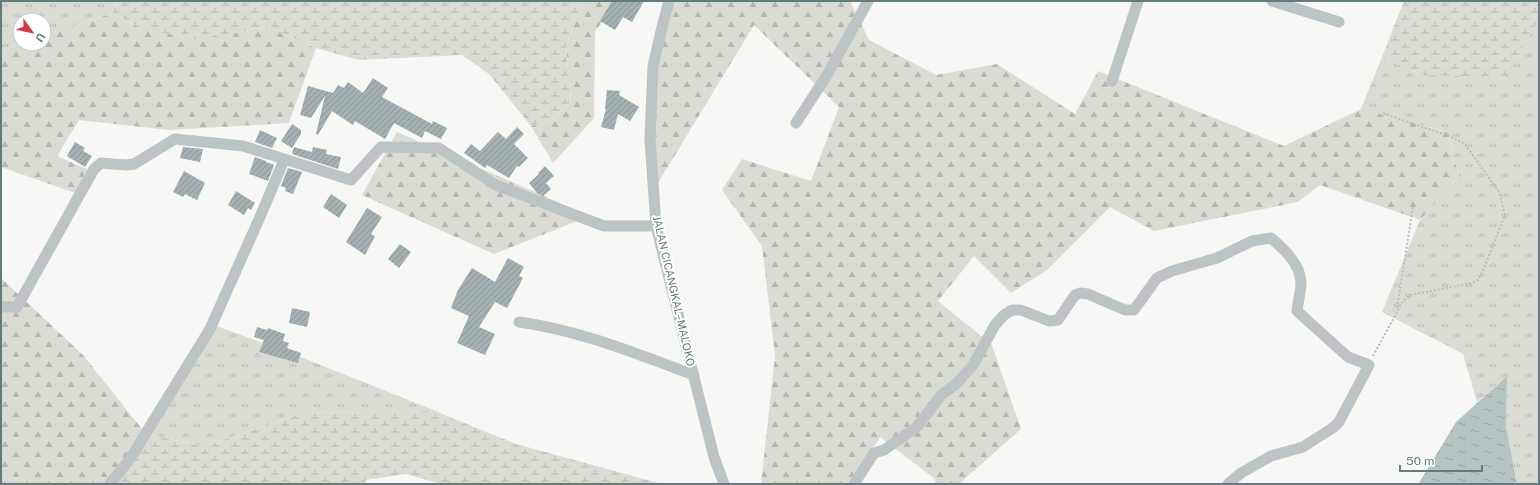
<svg xmlns="http://www.w3.org/2000/svg" width="1540" height="485" viewBox="0 0 1540 485" font-family="'Public Sans',sans-serif">
<style>
.grass{fill:url(#grass-tufts)}
.forest{fill:url(#forest-firs)}
.wetland{fill:url(#wetland-marsh)}
.water{fill:url(#water-ripples)}
.building{fill:url(#building-hatch)}
.lines{fill:none;stroke-linecap:round;stroke-linejoin:round}
.path{stroke:#b7bcbd;stroke-width:2;stroke-dasharray:2 2;stroke-linecap:butt}
.minor{stroke:#bcc3c4;stroke-width:11}
.labels{text-anchor:middle;stroke-width:4;stroke-linejoin:round;paint-order:stroke}
.street-label{font-size:11px;fill:#657a7d;stroke:#fff}
</style>
<defs>
<pattern id="grass-tufts" width="24" height="20" patternUnits="userSpaceOnUse"><rect width="24" height="20" fill="#dadcd4"/><path d="M3 7l-1-3M5 7V3M7 7l1-3M15 17l-1-3M17 17v-4M19 17l1-3" fill="none" stroke="#b4b7b1"/></pattern>
<pattern id="forest-firs" width="22" height="20" patternUnits="userSpaceOnUse"><rect width="22" height="20" fill="#dadcd4"/><path d="M5 1l3.5 6h-7zM16 11l3.5 6h-7z" fill="#b4b7b1"/></pattern>
<pattern id="wetland-marsh" width="20" height="14" patternUnits="userSpaceOnUse"><rect width="20" height="14" fill="#dadcd4"/><path d="M1 5h8M5 5V1M11 12h8M15 12V8" fill="none" stroke="#b4b7b1"/></pattern>
<pattern id="water-ripples" width="26" height="14" patternUnits="userSpaceOnUse"><rect width="26" height="14" fill="#b5c4c3"/><path d="M2 4q2-2 4 0t4 0M15 11q2-2 4 0t4 0" fill="none" stroke="#97a4a4"/></pattern>
<pattern id="building-hatch" width="6" height="6" patternUnits="userSpaceOnUse"><rect width="6" height="6" fill="#a4b0b1"/><path d="M-1 1l2-2M0 6l6-6M5 7l2-2" fill="none" stroke="#899495"/></pattern>
</defs>
<rect width="100%" height="100%" fill="#f7f7f5"/>
<!-- grass -->
<path class="grass" d="M 1,1 L 117,1 L 113,13 L 44,36 L 44,20 L 20,20 L 20,44 L 1,50 Z
M 1537,21 L 1539,25 L 1539,484 L 1517,484 L 1506,426 L 1507,376 L 1477,402 L 1463,354 L 1382,312 L 1420,220 L 1459,176 L 1447,132 L 1361,109 L 1382,57 L 1423,75 Z
M 211,324 L 298,356 L 436,411 L 303,413 L 204,446 L 146,434 Z"/>
<!-- forest -->
<path class="forest" d="M 582,1 L 616,1 L 595,32 L 594,118 L 553,163 L 531,126 L 551,120 L 571,102 L 566,45 Z
M 674,1 L 850,1 L 869,40 L 936,75 L 997,64 L 1075,114 L 1098,71 L 1284,146 L 1361,109 L 1447,132 L 1459,176 L 1420,220 L 1320,185 L 1298,202 L 1154,231 L 1110,207 L 1047,270 L 1011,293 L 974,256 L 938,301 L 992,345 L 1021,429 L 959,484 L 935,484 L 935,479 L 880,437 L 851,484 L 761,484 L 775,356 L 762,246 L 722,190 L 742,159 L 811,181 L 839,107 L 754,25 L 655,188 L 655,67 Z
M 113,13 L 142,29 L 237,33 L 266,26 L 316,48 L 289,123 L 169,130 L 79,120 L 57,156 L 87,169 L 75,193 L 1,167 L 1,50 L 20,44 L 44,44 L 44,36 Z
M 397,132 L 590,216 L 494,254 L 362,195 Z
M 1,278 L 83,355 L 146,434 L 116,483 L 118,484 L 1,484 Z"/>
<!-- wetland -->
<path class="wetland" d="M 117,1 L 582,1 L 566,45 L 571,102 L 551,120 L 531,126 L 489,74 L 462,55 L 358,60 L 316,48 L 266,26 L 237,33 L 195,39 L 142,29 L 113,13 Z
M 1404,1 L 1539,1 L 1539,25 L 1537,22 L 1506,77 L 1423,75 L 1382,57 Z
M 435,411 L 516,444 L 662,484 L 441,484 L 406,474 L 366,480 L 365,484 L 118,484 L 116,483 L 146,434 L 204,446 L 303,413 Z"/>
<!-- water -->
<path class="water" d="M 1507,376 L 1506,426 L 1517,484 L 1413,484 L 1419,483 L 1456,422 Z"/>
<!-- building -->
<path class="building" d="M 612,1 L 644,1 L 632,22 L 623,17 L 615,30 L 600,21 Z
M 373,78 L 388,88 L 382,97 L 432,124 L 433,121 L 447,128 L 441,139 L 425,131 L 422,138 L 394,123 L 385,139 L 355,121 L 353,125 L 332,111 L 318,135 L 316,134 L 325,96 L 311,118 L 300,115 L 308,86 L 333,93 L 338,85 L 344,88 L 348,82 L 363,93 Z
M 607,90 L 620,91 L 619,95 L 639,107 L 630,121 L 618,114 L 614,130 L 601,127 L 606,109 L 605,109 Z
M 292,124 L 301,130 L 301,134 L 292,148 L 281,141 Z
M 517,127 L 524,134 L 514,144 L 528,158 L 519,167 L 517,166 L 509,178 L 487,165 L 485,168 L 464,153 L 471,144 L 480,151 L 498,132 L 506,139 Z
M 260,130 L 277,138 L 272,148 L 255,142 Z
M 75,142 L 85,148 L 83,151 L 92,156 L 85,167 L 67,156 Z
M 183,147 L 203,149 L 200,162 L 180,158 Z
M 294,147 L 312,152 L 313,147 L 327,150 L 326,154 L 341,157 L 338,169 L 292,154 Z
M 255,157 L 266,161 L 266,162 L 274,165 L 268,181 L 249,174 Z
M 545,166 L 554,176 L 546,183 L 551,189 L 543,196 L 537,193 L 529,183 L 539,174 L 538,173 Z
M 288,168 L 302,172 L 293,194 L 285,191 L 286,188 L 281,186 Z
M 184,171 L 205,183 L 197,200 L 185,194 L 183,197 L 173,192 Z
M 236,191 L 255,203 L 251,210 L 248,208 L 244,215 L 228,205 Z
M 331,194 L 347,205 L 339,218 L 323,207 Z
M 367,208 L 382,217 L 371,234 L 375,236 L 365,255 L 346,242 Z
M 400,244 L 411,252 L 399,268 L 388,259 Z
M 508,258 L 524,267 L 519,276 L 523,278 L 507,308 L 495,302 L 479,327 L 495,334 L 485,355 L 457,343 L 469,316 L 451,308 L 458,290 L 472,268 L 495,282 Z
M 292,308 L 310,312 L 307,327 L 289,323 Z
M 257,327 L 267,330 L 268,328 L 285,334 L 283,341 L 289,343 L 287,348 L 301,353 L 298,363 L 259,352 L 264,340 L 254,337 Z"/>
<g class="lines">
<!-- path -->
<path class="path" d="M 1397,308 L 1413,207
M 1373,356 L 1403,301 L 1411,295 L 1472,283 L 1478,280 L 1482,273 L 1505,215 L 1499,192 L 1465,144 L 1449,136 L 1382,113"/>
<!-- minor -->
<path class="minor" d="M 669,1 L 662,27 L 653,66 L 650,139 L 656,226 L 714,457 L 724,484
M 1272,1 L 1339,22
M 1112,81 L 1138,1
M 796,123 L 827,75 L 868,1
M 1,307 L 17,307 L 94,169 L 101,163 L 126,165 L 134,164 L 175,139 L 243,146 L 351,180 L 381,147 L 439,148 L 496,185 L 604,226 L 656,226
M 519,322 C 579,330 637,354 694,375
M 110,484 L 130,459 L 210,329 L 260,217 L 284,160
M 854,484 L 874,453 L 884,450 L 917,427 L 941,395 L 956,384 L 973,365 L 995,325 L 1004,315 L 1012,310 L 1021,310 L 1049,321 L 1058,320 L 1075,295 L 1080,293 L 1088,294 L 1125,310 L 1134,310 L 1157,278 L 1172,271 L 1217,258 L 1252,241 L 1271,238 C 1284,249 1300,264 1301,282 C 1301,291 1298,302 1297,311 L 1348,357 L 1369,365 L 1339,422 L 1334,427 L 1303,447 L 1271,456 L 1241,473 L 1228,484"/>
</g>
<g class="labels">
<!-- street labels -->
<g class="street-label">
<text transform="translate(674 291) rotate(77)" y="4">JALAN CICANGKAL–MALOKO</text>
</g>
</g>
<!-- border -->
<rect width="1540" height="485" fill="none" stroke="#657a7d" stroke-width="4"/>
<!-- north arrow -->
<g transform="translate(32 32) rotate(123)"><circle r="19" fill="#ffffff" stroke="#c1cacb"/>
<path d="M0-3L7 15L0 10L-7 15Z" fill="#d43946"/>
<text y="-6" font-size="11" font-weight="bold" text-anchor="middle" fill="#657a7d">U</text>
</g>
<!-- scale -->
<path d="M1400 465v6h82v-6" fill="none" stroke="#657a7d" stroke-width="2"/>
<text x="1406" y="465" font-size="12" fill="#657a7d" stroke="#ffffff" stroke-width="3" paint-order="stroke">50 m</text>
</svg>
